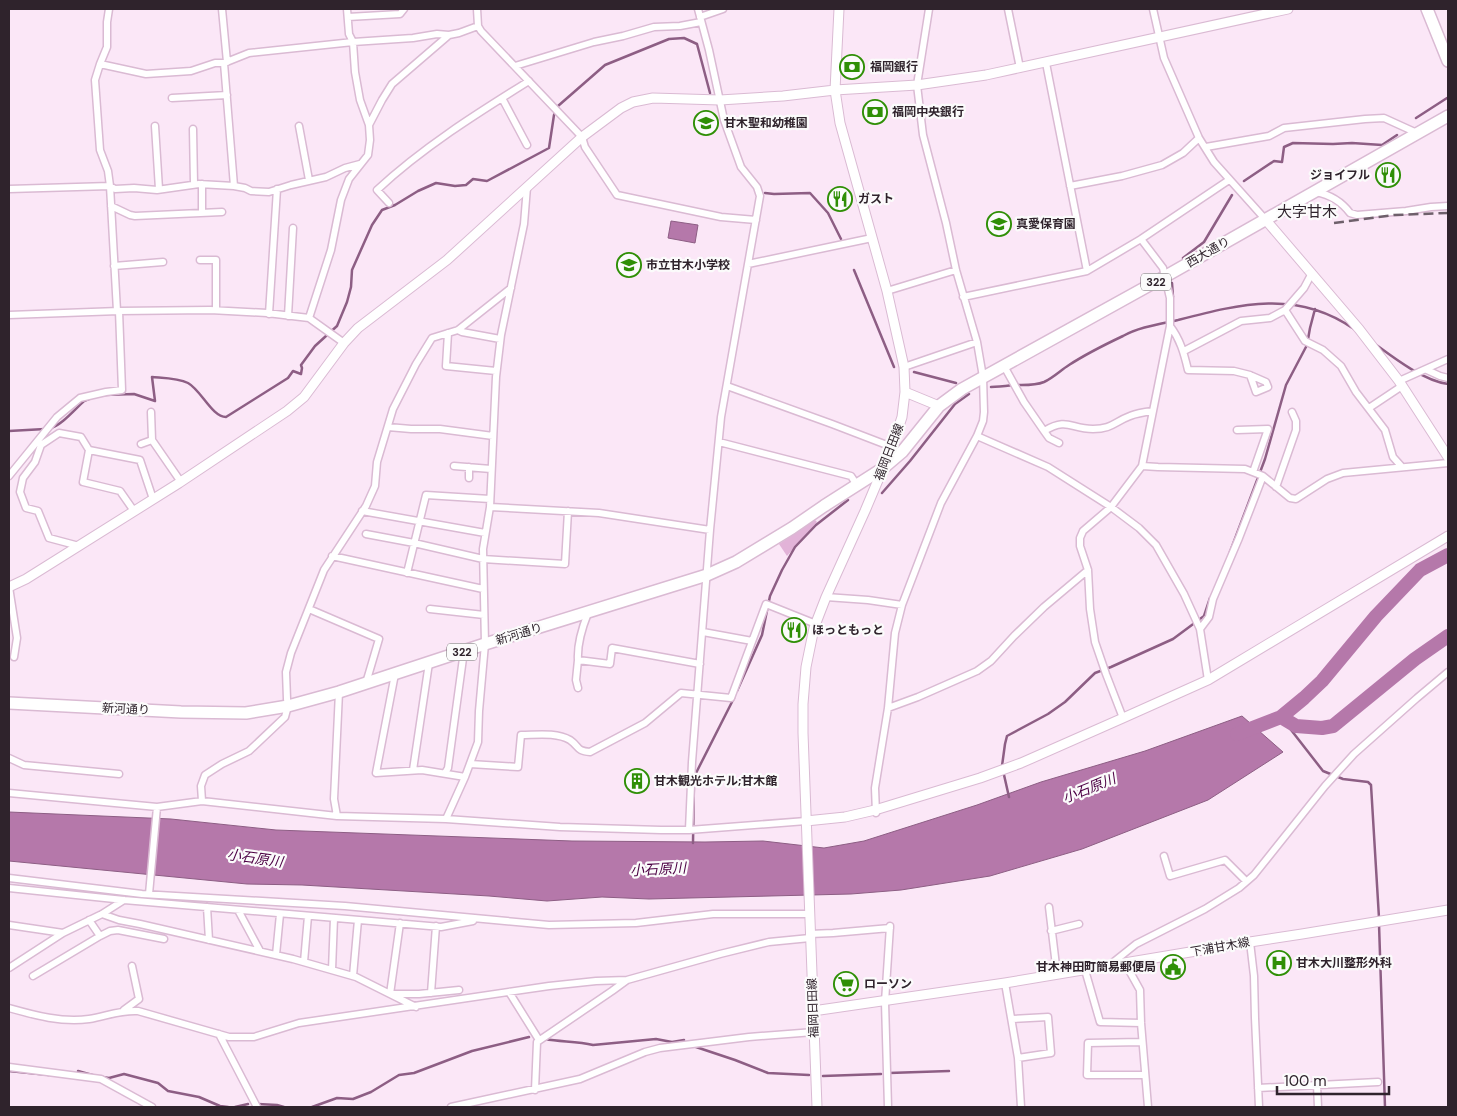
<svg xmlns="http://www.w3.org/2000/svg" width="1457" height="1116" viewBox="0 0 1457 1116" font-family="'DM Sans','Noto Sans JP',sans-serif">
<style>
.green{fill:#e2b3d8}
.water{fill:#b578aa;stroke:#8d5e84}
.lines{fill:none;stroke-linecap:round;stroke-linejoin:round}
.stream{stroke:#8d5e84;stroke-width:2.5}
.river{stroke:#b578aa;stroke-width:14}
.street-casing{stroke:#dabad3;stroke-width:9}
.secondary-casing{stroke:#dabad3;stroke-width:11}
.highway-casing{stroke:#dabad3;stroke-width:14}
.street{stroke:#fff;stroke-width:6}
.secondary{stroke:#fff;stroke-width:9}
.highway{stroke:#fff;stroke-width:11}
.rail{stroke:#6e606b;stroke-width:2.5;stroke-dasharray:10 5;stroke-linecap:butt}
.labels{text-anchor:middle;stroke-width:4.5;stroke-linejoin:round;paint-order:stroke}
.shield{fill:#fbfbfb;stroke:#6c646a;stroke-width:1}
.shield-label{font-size:11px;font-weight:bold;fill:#2f232c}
.poi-label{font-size:12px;font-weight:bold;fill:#2f232c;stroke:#fbfbfb;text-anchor:start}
.street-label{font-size:12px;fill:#2f232c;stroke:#fbfbfb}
.water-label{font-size:14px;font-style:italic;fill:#4c0044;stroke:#fbfbfb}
.quarter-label{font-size:15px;fill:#2f232c;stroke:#fbfbfb}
</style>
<rect width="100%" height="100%" fill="#fbe7f7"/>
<!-- green -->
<path class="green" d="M 815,520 L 817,522 L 787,556 L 779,544 Z"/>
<!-- water -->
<path class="water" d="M 671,221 L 698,225 L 695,243 L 668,238 Z
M 1242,716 L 1283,752 L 1208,800 L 1082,849 L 990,876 L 901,890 L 851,894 L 649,899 L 602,897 L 547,901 L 489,896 L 302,885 L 247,884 L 9,861 L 9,812 L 171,819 L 276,830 L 572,841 L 705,842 L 763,841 L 824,848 L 864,841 L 977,805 L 1041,782 L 1145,751 Z"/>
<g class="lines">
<!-- stream -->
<path class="stream" d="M 1416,118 L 1447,98
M 1244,181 L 1274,161 L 1282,162 L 1284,147 L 1293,143 L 1333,144 L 1352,143 L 1382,145 L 1397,135
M 765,193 L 774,194 L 810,193 L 828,213 L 841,239
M 1183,258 L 1204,242 L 1232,195
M 854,270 L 894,367
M 1172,283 L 1173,297
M 1375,344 C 1394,358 1424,381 1448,384
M 914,372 L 956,383
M 991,387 C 999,387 1006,386 1014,385 C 1024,385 1034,386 1044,382 C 1053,378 1061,370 1069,365 C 1086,354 1104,345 1123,336 C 1139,327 1160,324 1178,320 C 1240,304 1297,289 1354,329
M 104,395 L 134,394 L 155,401 L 152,377 C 163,378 178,378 188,383 C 201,390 212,417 226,417 L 288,378 L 293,371 L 301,374 L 302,368 L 301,365 L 315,346 L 337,326 L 347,302 L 351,287 L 352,270 L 372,225 L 382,210 L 395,205 L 418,191 L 436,183 L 455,186 L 466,185 L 473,179 L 487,181 L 549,148 L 554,115 L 558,106 L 605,65 L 669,39 L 684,38 L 697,44 L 710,93
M 50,428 C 61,426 75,409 84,401 L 89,399
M 9,431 L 45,429
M 882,493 L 910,461 L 955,404 L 969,394
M 1230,552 L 1265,459 L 1286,385 L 1307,345 L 1310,328 L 1315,309
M 737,691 L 762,635 L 770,596 L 782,570 L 795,547 L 816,525 L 848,500
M 1281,717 L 1323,771 L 1343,779 L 1368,782 L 1371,785 L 1379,918
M 1009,797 L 1002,766 L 1005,744 L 1007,736 L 1048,714 L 1065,702 L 1095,673 L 1111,667 L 1173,639 L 1204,616 L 1210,598
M 693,843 L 694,777 L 734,698
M 1379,924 L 1385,1107
M 545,1039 C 561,1042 577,1041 593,1045 L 656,1039 L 672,1042 L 684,1040
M 696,1047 L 735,1060 L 768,1073 L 809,1075
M 9,1071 L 49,1075
M 78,1071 L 96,1076
M 889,1073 L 949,1071
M 823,1076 L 881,1074
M 102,1077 L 109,1078 L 124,1074 L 158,1083 L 168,1091 L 199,1097 L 220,1106 L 228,1107
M 258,1104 L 277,1105 L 284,1107
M 235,1107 L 248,1104
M 312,1107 L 337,1098 L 353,1099 L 371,1092 L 399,1075 L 414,1073 L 472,1051 L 529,1037"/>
<!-- river -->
<path class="river" d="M 1281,717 L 1296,726 L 1322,728 L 1333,726 L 1415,659 L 1448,636
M 1237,734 L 1281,717 L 1304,698 L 1322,681 L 1376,616 L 1420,570 L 1448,555"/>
<defs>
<path id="street" d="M 109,9 L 107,22 L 107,47 L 100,64 L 95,80 L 100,150 L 108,171 L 110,186 L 117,311
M 222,9 L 227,62
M 477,9 L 478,26 L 481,31 L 582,137 L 585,147 L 617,195 L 721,217 L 756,220
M 1008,9 L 1020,68
M 1153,9 L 1164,58 L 1199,138 L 1214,162 L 1265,219
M 348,17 L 400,14 L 404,9
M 700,17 L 723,9
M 1046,63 L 1087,271
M 100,64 L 146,74 L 191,71 L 215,63 L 224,63
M 515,66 L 594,42 L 623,36 L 654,27 L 680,26 L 701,22
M 172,98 L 227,95
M 502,98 L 527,145
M 369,125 L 382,100 L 392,84 L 449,35 L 459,33 L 478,26
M 155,126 L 159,189
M 299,126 L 309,180
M 193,129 L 194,184
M 1206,147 L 1269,136 L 1284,128 L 1365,119 L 1384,118 L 1417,133
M 202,184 L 202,213
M 234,186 L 224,63 L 249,53 L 353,42 L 413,38 L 437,34 L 449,35
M 1070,186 L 1122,176 L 1162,165 L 1183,153 L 1199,138
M 9,189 L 110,186 L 115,189 L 134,188 L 157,190 L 199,184 L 234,186 L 245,188 L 251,191 L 269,192 L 291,185 L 326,177 L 345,168 L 360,164
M 1316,192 C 1331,195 1341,201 1350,213 L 1357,215 L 1406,211 L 1431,207 L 1448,206
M 389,203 L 377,190 C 422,148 476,114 529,81
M 111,206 L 130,215 L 135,216 L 222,212
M 200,260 L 216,260 L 216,310
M 748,264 L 872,238
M 114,266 L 163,262
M 1312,273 L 1304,288 L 1285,310 L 1305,341 L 1323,350 L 1341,366 L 1356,392 L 1385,430 L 1393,457 L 1402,467
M 887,291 L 956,270
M 963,297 L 1087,271 L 1141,239 L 1229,180
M 269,314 L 277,189
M 9,315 L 119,311 L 210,310 L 267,313 L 309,318 L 344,343
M 288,316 L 293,228
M 309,318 L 331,250 L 341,200 L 349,179 L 368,155 L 370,140 L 369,125 L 360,100 L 355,72 L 353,42 L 349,34 L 347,9
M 1170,326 C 1180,339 1184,353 1188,370 L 1234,371 L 1250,375 L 1266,382 L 1268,387 L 1256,392 L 1250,375
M 458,330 L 462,332 L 500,339
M 448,333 L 446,366 L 496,371
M 1184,351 L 1241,321 L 1270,318 L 1285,310
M 1004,366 L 1024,402 L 1044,431 L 1049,438 L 1059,443
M 904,367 L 977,342
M 1427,370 L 1440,376 L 1448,378
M 1399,381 L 1448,359
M 727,386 L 832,424 L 892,447
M 1369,408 L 1402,386
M 151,412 L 152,440 L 181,482
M 388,427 L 411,429 L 440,429 L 493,436
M 1237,430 L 1268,429 L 1253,472
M 1044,431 C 1068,417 1070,429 1093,429 C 1112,429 1114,422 1130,416 C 1137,413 1145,412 1153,411
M 977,436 L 1048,467 L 1111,507 L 1139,528 L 1156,545 L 1184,594 L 1200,629 L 1208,680
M 719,442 L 851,476 L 857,485
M 141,444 L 152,440
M 89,450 L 83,482 L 120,491 L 134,511
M 454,466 L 491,469
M 1142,466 L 1158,467 L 1245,469 L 1263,476 L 1290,498 L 1296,499 L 1327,479 L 1343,473 L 1448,463
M 469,467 L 469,478
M 9,476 L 57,417 L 80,398 L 106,392 L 122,390 L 119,311
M 1276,487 L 1296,430 L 1296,421 L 1292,412
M 490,507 L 599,513 L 710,530
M 362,511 L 485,533
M 366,534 L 414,543 L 483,559 L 565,564 L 568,511
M 79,546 L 49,538 L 38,511 L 26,508 L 20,492 L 23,478 L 35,462 L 41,445 L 59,433 L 81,437 L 89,450 L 140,460 L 153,499
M 332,556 L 483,589
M 407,573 L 426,495 L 490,499
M 9,587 L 17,638 L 14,657
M 826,597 L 868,600 L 902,605
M 309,609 L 379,639 L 366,683
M 430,609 L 484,615
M 588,613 C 582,628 577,644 578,660 L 610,664 L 612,648 L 700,664
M 1200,629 L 1209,617 L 1213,599 L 1239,538 L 1263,476
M 703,632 L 752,641
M 395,674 L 376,773 L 422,770 L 465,777 L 478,742 L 479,711 L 485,644 L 483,549 L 490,507 L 496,377 L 501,335 L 524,224 L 527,187
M 578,688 L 576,680 L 578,660
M 339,692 L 334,799 L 337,816 L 446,819 L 560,827 L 661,830 L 689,830 L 806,821
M 888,708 L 918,697 L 977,671 L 991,661 L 1014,636 L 1044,607 L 1088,570
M 1123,718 L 1106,674 L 1095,642 L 1090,609 L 1088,570 L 1080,546 L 1080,538 L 1083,531 L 1111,507 L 1142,466 L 1170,326 L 1170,298 L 1163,268 L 1141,239
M 9,758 L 24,765 L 119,774
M 470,764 L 518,767 L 521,735 C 536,735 556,732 570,740 C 580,747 576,751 590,752 L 645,723 L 681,693 L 731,698 L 766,604 L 816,624
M 413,770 L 429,663
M 445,773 L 448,768 L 464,651
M 9,793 L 157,807 L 202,801 L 201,786 L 205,775 L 222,764 L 249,751 L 285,717 L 288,706 L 287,699 L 286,672 L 291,653 L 324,570 L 366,506 L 375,486 L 377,462 L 393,409 L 416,364 L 432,338 L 458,330 L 511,288
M 202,801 L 337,816
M 876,813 L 875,788 L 888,708 L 895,633 L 902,605 L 941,503 L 977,436 L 983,421 L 984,412 L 983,377 L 977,342 L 956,270 L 946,223 L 923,135 L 917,85 L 929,9
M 446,819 L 465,777
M 689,830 L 692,762 L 710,530 L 721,417 L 760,196 L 757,187 L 741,167 L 724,120 L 709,50 L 698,9
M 1164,856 L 1170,876 L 1225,860 L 1246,881
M 9,878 L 142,894 L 345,906 L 549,925 L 636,923 L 713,914 L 810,914
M 9,888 L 124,900 L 441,927 L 473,921
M 149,894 L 157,807
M 207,907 L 209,940
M 1049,907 L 1057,974
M 238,910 L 260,951
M 102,914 L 119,920 L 140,924 L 293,959 L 356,977 L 416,1007
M 400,923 L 390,994 L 419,994 L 459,990
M 9,925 L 63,933
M 1051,931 L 1079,924
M 810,934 L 833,933 L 890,928
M 100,936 L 110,931 L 118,930 L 164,939
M 1250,942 L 1254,976 L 1255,1018 L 1259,1107
M 276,955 L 280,914
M 304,962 L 308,916
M 1125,963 L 1140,990 L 1141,1023 L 1148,1107
M 1111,964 L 1136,944 L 1205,909 L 1239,888 L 1254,875 L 1325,786 L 1354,754 L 1417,698 L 1448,672
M 9,968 L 63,933 L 102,914 L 124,900
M 332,970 L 334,918
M 1085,970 L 1100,1022 L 1141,1023
M 33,976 L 100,936 L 89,920
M 353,976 L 358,920
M 1005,983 L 1018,1058 L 1021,1107
M 509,992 L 539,1040
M 431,993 L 436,926
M 9,1008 C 34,1015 62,1023 89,1019 C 107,1016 119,1010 138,1011 L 229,1037 L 254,1037 L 299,1023 L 549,986 L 596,981 L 627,980 L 720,954 L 769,942 L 810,938
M 124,1010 L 139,999 L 132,966
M 1012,1019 L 1048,1017 L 1051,1053 L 1018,1058
M 219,1034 L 257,1107
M 1142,1042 L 1088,1043 L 1087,1075 L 1145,1075
M 9,1067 L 101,1079 L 152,1107
M 1317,1085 L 1318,1107
M 1258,1088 L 1378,1082
M 535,1090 L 537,1042 L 612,991 L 627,980
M 451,1107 L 580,1079 L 645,1052 L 660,1048 L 749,1037 L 814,1032
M 888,1107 L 885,1002 L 890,926"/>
<path id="secondary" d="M 1265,219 L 1359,329 L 1399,381 L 1448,457
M 905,392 L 939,406
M 9,587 L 26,579 L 179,483 L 287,411 L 304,397 L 344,343 L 358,328 L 447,260 L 582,137 L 621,108 L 633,102 L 653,98 L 720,100 L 783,96 L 835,90 L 917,85 L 986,75 L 1288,9
M 806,821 L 845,817 L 875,810 L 980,778 L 1021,763 L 1123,718 L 1208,680 L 1448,536
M 813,1011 L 1005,983 L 1250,942 L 1302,934 L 1448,910
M 817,1107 L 803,733 L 803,704 L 806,667 L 814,628 L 826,597 L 865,511 L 892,447 L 902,417 L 905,392 L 904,367 L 887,291 L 840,123 L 835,90 L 839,9"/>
<path id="highway" d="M 1427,9 L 1448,61
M 9,703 L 181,712 L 246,713 L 288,706 L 339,692 L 485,644 L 707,575 L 736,562 L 792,528 L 824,506 L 882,469 L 902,452 L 939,406 L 962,389 L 1166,276 L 1448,116"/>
</defs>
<!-- street casing -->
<use href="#street" class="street-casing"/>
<!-- secondary casing -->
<use href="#secondary" class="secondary-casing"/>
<!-- highway casing -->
<use href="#highway" class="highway-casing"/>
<!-- street -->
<use href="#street" class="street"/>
<!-- secondary -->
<use href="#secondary" class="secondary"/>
<!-- highway -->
<use href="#highway" class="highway"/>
<!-- rail -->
<path class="rail" d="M 1334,223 L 1394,215 L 1448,213"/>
</g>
<!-- icons -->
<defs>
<symbol id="bank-ring" viewBox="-11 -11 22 22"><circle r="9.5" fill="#fbfbfb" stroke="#2f8f06" stroke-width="1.5"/><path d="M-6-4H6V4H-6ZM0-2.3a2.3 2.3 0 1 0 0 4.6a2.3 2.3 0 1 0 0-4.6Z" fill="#2f8f06"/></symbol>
<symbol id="school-ring" viewBox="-11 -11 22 22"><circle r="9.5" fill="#fbfbfb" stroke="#2f8f06" stroke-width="1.5"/><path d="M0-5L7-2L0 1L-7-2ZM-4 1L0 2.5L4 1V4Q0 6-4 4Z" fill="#2f8f06"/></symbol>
<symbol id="restaurant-ring" viewBox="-11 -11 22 22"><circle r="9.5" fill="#fbfbfb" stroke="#2f8f06" stroke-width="1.5"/><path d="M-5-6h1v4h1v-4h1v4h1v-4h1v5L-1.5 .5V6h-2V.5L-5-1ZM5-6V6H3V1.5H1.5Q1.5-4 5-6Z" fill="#2f8f06"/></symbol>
<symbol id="building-ring" viewBox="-11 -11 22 22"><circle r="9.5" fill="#fbfbfb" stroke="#2f8f06" stroke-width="1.5"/><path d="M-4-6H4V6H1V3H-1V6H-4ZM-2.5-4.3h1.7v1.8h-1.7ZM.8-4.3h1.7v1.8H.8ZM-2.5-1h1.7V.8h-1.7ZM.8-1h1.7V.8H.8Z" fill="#2f8f06"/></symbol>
<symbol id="hospital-ring" viewBox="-11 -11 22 22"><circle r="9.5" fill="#fbfbfb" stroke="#2f8f06" stroke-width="1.5"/><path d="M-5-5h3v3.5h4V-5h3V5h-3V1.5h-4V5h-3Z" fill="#2f8f06"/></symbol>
<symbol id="civic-ring" viewBox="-11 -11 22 22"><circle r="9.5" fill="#fbfbfb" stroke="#2f8f06" stroke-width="1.5"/><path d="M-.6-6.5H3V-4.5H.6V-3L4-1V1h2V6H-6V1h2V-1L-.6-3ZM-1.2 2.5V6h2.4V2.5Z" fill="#2f8f06"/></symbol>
<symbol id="supermarket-ring" viewBox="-11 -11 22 22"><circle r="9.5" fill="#fbfbfb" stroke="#2f8f06" stroke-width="1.5"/><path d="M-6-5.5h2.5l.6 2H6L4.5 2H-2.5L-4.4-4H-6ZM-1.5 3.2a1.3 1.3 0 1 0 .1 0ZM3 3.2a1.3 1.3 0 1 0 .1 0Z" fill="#2f8f06"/></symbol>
</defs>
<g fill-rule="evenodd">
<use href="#bank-ring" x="838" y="53" width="28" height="28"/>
<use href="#bank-ring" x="861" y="98" width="28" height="28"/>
<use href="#school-ring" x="692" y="109" width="28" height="28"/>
<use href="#restaurant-ring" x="1374" y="161" width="28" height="28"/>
<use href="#restaurant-ring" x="826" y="185" width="28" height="28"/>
<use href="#school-ring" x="985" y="210" width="28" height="28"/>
<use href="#school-ring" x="615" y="251" width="28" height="28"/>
<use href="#restaurant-ring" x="780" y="616" width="28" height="28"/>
<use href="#building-ring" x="623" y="767" width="28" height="28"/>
<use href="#hospital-ring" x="1265" y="949" width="28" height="28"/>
<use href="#civic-ring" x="1159" y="953" width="28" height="28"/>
<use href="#supermarket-ring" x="832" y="970" width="28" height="28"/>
</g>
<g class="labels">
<!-- shield labels -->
<g class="shield">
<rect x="1141" y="273.5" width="30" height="17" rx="4"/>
<rect x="447" y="643.5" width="30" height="17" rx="4"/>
</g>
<g class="shield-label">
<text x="1156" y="286">322</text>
<text x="462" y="656">322</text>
</g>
<!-- poi labels -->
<g class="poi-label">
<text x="870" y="71">福岡銀行</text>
<text x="892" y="116">福岡中央銀行</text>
<text x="724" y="127">甘木聖和幼稚園</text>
<text x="1370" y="179" text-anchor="end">ジョイフル</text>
<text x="858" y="203">ガスト</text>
<text x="1016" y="228">真愛保育園</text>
<text x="646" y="269">市立甘木小学校</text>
<text x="812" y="634">ほっともっと</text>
<text x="654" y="785">甘木観光ホテル;甘木館</text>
<text x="1296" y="967">甘木大川整形外科</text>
<text x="1156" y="971" text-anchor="end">甘木神田町簡易郵便局</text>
<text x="864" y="988">ローソン</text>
</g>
<!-- street labels -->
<g class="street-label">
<text transform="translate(1208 252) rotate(-30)" y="4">西大通り</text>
<text transform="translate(889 452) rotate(-69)" y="4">福岡日田線</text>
<text transform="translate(519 634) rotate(-17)" y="4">新河通り</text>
<text transform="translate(126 709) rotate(3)" y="4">新河通り</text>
<text transform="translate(1220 947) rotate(-10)" y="4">下浦甘木線</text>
<text transform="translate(813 1008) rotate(-92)" y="4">福岡日田線</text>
</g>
<!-- water labels -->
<g class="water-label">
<text transform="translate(1089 788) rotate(-22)" y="5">小石原川</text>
<text transform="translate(255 858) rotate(8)" y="5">小石原川</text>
<text transform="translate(658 869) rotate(-3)" y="5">小石原川</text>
</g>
<!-- quarter labels -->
<g class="quarter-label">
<text x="1307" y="217">大字甘木</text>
</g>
</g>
<!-- border -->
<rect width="1457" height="1116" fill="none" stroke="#2f232c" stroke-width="20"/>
<!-- scale -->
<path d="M1277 1086v8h112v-8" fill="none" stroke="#2f232c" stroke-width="2.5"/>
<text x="1284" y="1086" font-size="15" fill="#2f232c" stroke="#fbfbfb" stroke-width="4" paint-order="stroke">100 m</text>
</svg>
